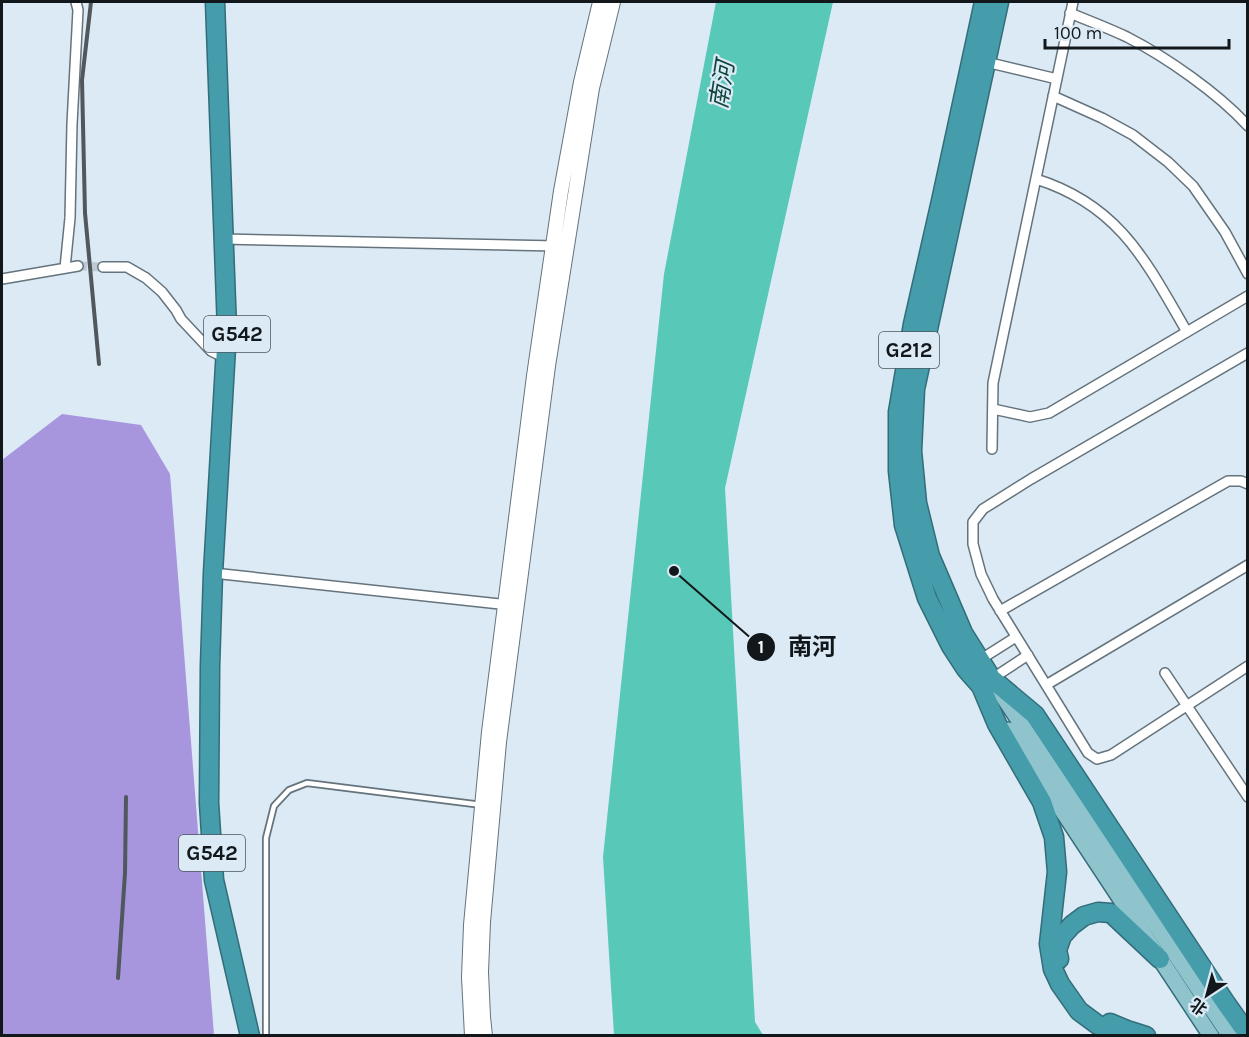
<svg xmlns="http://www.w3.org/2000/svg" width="1249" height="1037" viewBox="0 0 1249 1037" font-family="Karla,'Noto Sans SC',sans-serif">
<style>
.forest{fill:#a796de}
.water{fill:#58c8b8}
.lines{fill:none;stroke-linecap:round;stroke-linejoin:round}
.street-tunnel{stroke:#bdcad3;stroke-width:9;stroke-dasharray:9 4.5;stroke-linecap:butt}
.lane-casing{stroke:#65737c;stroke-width:8}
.street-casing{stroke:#65737c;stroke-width:12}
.secondary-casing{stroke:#65737c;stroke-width:16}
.primary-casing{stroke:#336d79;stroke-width:18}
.highway-casing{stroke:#336d79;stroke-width:21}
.lane{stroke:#fff;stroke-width:4.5}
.street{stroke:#fff;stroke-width:9}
.secondary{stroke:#fff;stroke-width:14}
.primary{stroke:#8fc4cd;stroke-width:15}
.highway{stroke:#459cab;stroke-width:18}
.rail{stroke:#50585e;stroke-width:4}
.labels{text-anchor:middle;stroke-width:4.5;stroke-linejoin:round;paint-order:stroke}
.shield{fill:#dbeaf4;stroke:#4e565c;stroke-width:1.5}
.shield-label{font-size:21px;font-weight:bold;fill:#12171b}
.water-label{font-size:24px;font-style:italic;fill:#10433c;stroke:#dbeaf4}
.leader{fill:none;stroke:#12171b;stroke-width:2}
.callout-dot{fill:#12171b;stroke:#dbeaf4;stroke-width:2}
.mark-label{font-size:18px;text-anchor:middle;font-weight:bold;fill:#fff}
.callout-label{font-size:24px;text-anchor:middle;font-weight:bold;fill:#12171b;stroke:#dbeaf4;stroke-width:4.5;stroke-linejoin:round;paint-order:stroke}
</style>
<rect width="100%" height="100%" fill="#dbeaf4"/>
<!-- forest -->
<path class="forest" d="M 62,414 L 141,425 L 170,474 L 214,1035 L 2,1035 L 2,460 Z"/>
<!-- water -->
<path class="water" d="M 716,2 L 833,2 L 725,488 L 755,1022 L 763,1035 L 614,1035 L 603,857 L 664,274 Z"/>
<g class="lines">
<!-- street-tunnel -->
<path class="street-tunnel" d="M 78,266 L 103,267"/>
<defs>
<path id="lane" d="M 266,1036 L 266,838 L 274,806 L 289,790 L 307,783 L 482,805"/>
<path id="street" d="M 1070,13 C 1089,21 1108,28 1127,37 C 1166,57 1218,93 1248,126
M 986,62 L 1057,79
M 1053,96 L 1102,118 L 1133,135 L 1168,162 L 1193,186 L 1225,232 L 1248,274
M 1036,179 C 1119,205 1146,261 1187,332
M 223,239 L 557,246
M 103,267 L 127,267 L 146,278 L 162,292 L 176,310 L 181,319 L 211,351 L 225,358
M 65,268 L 70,218 L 72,124 L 78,10 L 76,2
M 2,279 L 78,266
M 1248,353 L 1031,479 L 983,509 L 973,522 L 973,544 L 981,574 L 993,599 L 1088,753 L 1097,759 L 1111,755 L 1248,666
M 993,409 L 1030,417 L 1049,413 L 1248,296
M 992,449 L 993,383 L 1073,2
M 213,573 L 509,605
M 1000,611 L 1228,481 L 1241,481 L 1248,484
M 978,661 L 1016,637
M 1165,673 L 1248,797
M 990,680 L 1028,655
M 1046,685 L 1248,565"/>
<path id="secondary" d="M 472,1036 L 469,977 L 471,925 L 489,732 L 534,376 L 561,191 L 581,82 L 600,2
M 485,1036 L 483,1017 L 481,972 L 483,922 L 499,742 L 548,366 L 592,88 L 613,2"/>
<path id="primary" d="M 998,689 L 1230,1036
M 1009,730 L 1211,1036"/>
<path id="highway" d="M 215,2 L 227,330 L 213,573 L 210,666 L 209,803 L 214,880 L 250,1036
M 984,2 L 941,201 L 913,324 L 898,412 L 898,471 L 904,525 L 927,598 L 951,646 L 966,669 L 981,686 L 997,724 L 1042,802 L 1054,837 L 1057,872 L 1049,944 L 1053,969 L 1060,984 L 1079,1011 L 1098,1025 L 1121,1036
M 999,2 L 915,389 L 912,451 L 917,503 L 930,556 L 963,633 L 992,679 L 1035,715 L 1225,1002 L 1242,1026 L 1248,1031
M 1059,959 L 1057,950 L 1062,936 L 1072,925 L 1084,916 L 1098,912 L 1111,913 L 1160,959
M 1110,1023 L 1127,1030 L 1146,1036"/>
</defs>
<!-- lane casing -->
<use href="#lane" class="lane-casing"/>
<!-- street casing -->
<use href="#street" class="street-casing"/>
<!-- secondary casing -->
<use href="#secondary" class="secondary-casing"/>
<!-- primary casing -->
<use href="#primary" class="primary-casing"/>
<!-- highway casing -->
<use href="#highway" class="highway-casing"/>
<!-- lane -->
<use href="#lane" class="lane"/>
<!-- street -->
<use href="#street" class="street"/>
<!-- secondary -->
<use href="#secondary" class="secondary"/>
<!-- primary -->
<use href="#primary" class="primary"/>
<!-- highway -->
<use href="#highway" class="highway"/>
<!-- rail -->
<path class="rail" d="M 91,2 L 82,80 L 85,213 L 99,364
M 118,978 L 125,873 L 126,797"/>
</g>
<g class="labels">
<!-- shield labels -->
<g class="shield">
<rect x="204" y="316" width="66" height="36" rx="4.5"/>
<rect x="879" y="332" width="60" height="36" rx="4.5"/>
<rect x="179" y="835" width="66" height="36" rx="4.5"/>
</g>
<g class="shield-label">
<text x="237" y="341">G542</text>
<text x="909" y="357">G212</text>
<text x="212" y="860">G542</text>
</g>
<!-- water labels -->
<g class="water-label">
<text transform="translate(722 85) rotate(-81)" y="8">南河</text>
</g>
</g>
<!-- callouts -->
<path class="leader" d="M674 571L761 647"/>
<g class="callout-dot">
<circle cx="674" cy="571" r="6"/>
<circle cx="761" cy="647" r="15"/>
</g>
<g class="mark-label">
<text x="761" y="653">1</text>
</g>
<g class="callout-label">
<text x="812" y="655">南河</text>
</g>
<!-- border -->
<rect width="1249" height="1037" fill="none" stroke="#12171b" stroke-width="6"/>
<!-- north arrow -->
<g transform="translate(1207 995) rotate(216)" stroke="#dbeaf4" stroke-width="4.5" paint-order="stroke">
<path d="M0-4.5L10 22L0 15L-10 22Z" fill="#12171b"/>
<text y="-9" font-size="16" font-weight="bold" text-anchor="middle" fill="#12171b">北</text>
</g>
<!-- scale -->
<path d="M1045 39v9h184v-9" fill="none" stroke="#12171b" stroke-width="3"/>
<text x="1054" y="39" font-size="18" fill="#12171b" stroke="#dbeaf4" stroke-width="4.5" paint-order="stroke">100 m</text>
</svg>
